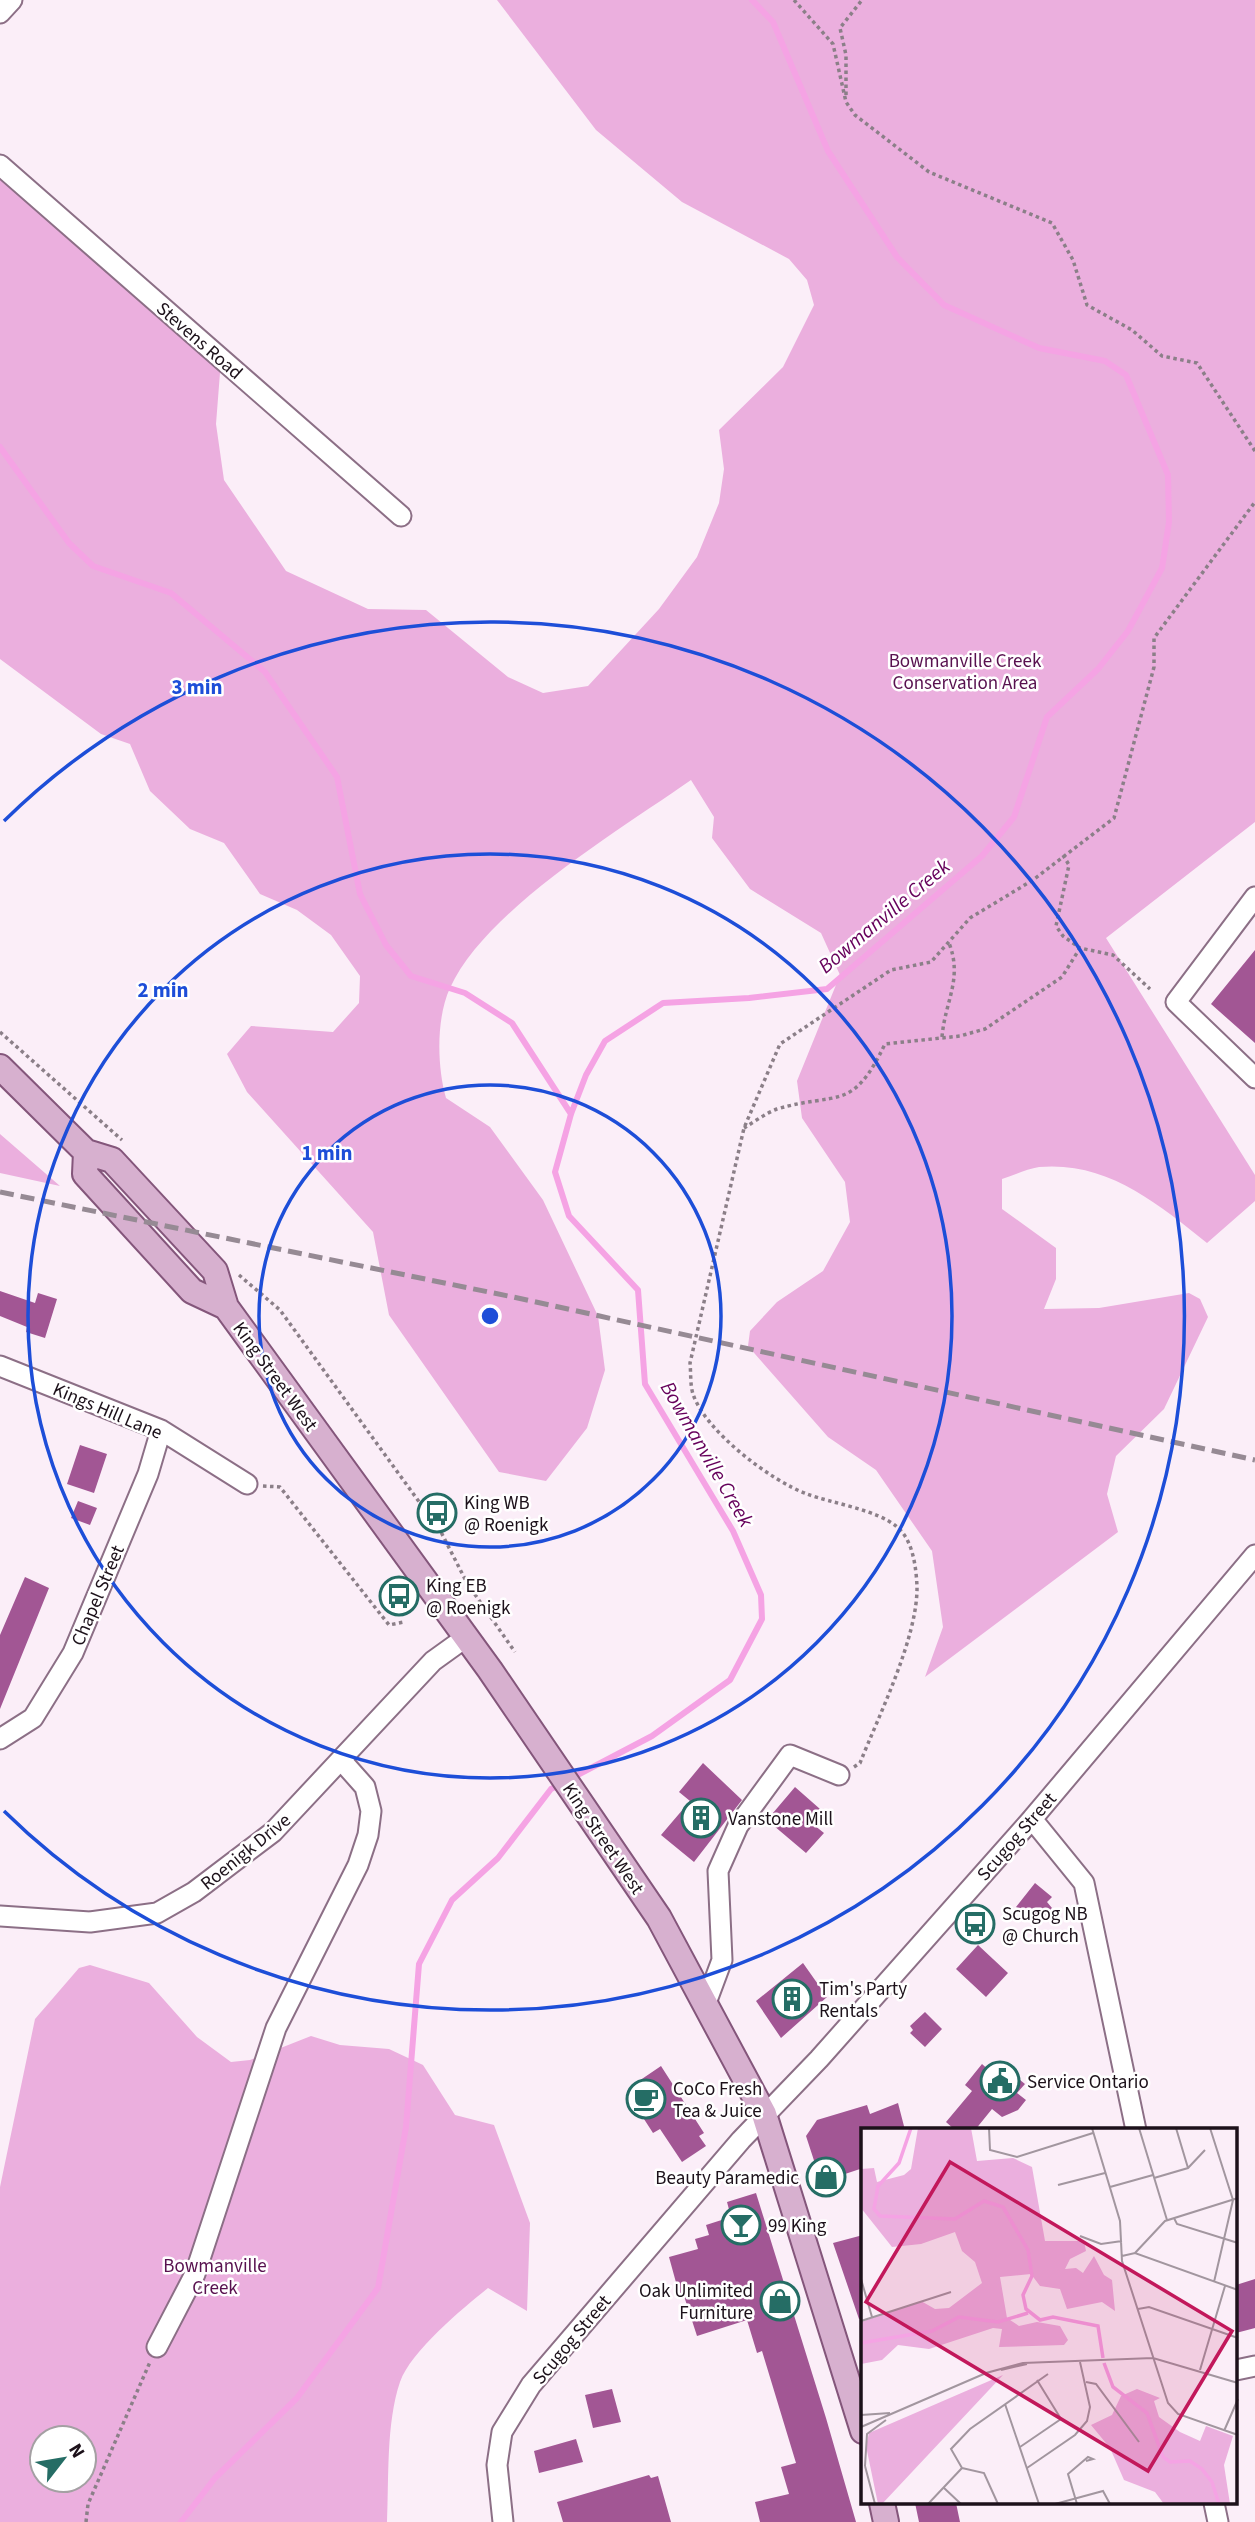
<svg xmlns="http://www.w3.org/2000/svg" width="1255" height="2522" viewBox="0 0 1255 2522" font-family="'Source Sans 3',sans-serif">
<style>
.green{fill:#ebafde;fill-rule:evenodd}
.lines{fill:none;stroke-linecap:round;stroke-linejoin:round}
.stream{stroke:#f5a3e4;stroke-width:6}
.building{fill:#a25694}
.minor-casing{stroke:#8c6f86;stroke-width:23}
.major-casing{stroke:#84567b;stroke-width:28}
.path{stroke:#8b7f88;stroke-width:3.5;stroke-dasharray:3.5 3.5;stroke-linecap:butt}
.minor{stroke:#fff;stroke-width:19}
.major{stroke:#d7b0cf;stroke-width:24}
.rail{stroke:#968a94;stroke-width:5;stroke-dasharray:14 7;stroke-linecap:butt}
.ring{fill:none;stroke:#1d4ed8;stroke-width:3.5}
.labels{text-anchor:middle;stroke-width:5;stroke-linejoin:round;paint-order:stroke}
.street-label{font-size:19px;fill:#1c111a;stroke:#fff}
.park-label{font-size:19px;fill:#58114f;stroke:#fff}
.poi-label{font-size:19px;fill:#1c111a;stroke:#fff;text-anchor:start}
.water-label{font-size:21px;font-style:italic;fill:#66005b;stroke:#fff}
.inset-river{fill:none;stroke:#f5a3e4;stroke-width:3.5}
.inset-road{fill:none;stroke:#a2969f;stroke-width:2}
.view{fill:#c2185b;fill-opacity:0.15;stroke:#c2185b;stroke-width:3.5}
.inset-edge{fill:none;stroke:#1c111a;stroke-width:3.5}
.centre{fill:#1d4ed8;stroke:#fff;stroke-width:3.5}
.ring-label{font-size:21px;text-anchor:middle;font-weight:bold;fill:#1d4ed8;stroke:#fff;stroke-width:5;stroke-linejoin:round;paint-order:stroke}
</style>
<rect width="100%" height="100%" fill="#fbeef8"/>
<!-- green -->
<path class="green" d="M 497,0 L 1255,0 L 1255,822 L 1106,938 L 1255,1175 L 1255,1201 L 1207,1243 C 1157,1203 1107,1161 1039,1167 C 1027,1169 1014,1175 1002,1179 L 1002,1209 L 1056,1248 L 1056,1279 L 1044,1309 L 1099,1308 L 1189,1293 L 1200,1299 L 1208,1317 L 1164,1409 L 1116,1456 L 1107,1494 L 1118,1532 L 925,1677 L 943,1627 L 932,1551 L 876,1470 L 828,1437 L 748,1346 L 750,1331 L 777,1302 L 823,1271 L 850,1222 L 845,1182 L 802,1118 L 797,1081 L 840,975 L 821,933 L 750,889 L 712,838 L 714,817 L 691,780 C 620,830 486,909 450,988 C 436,1018 437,1067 446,1098 L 490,1127 L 543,1200 L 598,1316 L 605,1370 L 587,1428 L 546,1481 L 499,1472 L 389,1315 L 373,1232 L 247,1092 L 227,1054 L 251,1026 L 333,1032 L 359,1003 L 360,976 L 331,935 L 297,910 L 260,894 L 224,843 L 190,829 L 150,791 L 130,744 L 101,734 L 0,659 L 0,174 L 221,360 L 216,424 L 224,480 L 286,571 L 368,609 L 426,610 L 508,677 L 543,693 L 588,686 L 659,609 L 697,557 L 719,503 L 724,469 L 719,430 L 783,367 L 814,305 L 807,280 L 789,259 L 682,202 L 596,130 Z
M 0,1134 L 60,1186 L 0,1173 Z
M 90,1965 L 149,1983 L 197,2037 L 231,2062 L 250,2060 L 311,2036 L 340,2045 L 389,2049 L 423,2065 L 455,2115 L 494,2125 L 530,2223 L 527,2311 L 488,2288 C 462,2309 411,2351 400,2382 C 386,2423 389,2479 387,2522 L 0,2522 L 0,2187 L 35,2019 L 79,1968 ZM 42,2438 L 84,2438 L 84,2480 L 42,2480 Z"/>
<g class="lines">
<!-- stream -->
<path class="stream" d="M 0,447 L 69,543 L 93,566 L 171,593 L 265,672 L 337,777 L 360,894 L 386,945 L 411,976 L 465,993 L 512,1023 L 571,1114
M 570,1779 L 652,1736 L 730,1680 L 762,1619 L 761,1595 L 733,1531 L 645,1384 L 638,1290 L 569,1216 L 555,1172 L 571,1114 L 586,1075 L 605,1041 L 663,1003 L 749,998 L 827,989 L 982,856 L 1014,817 L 1047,717 L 1098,669 L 1128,631 L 1162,568 L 1169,522 L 1168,475 L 1126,375 L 1105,361 L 1039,348 L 944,305 L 897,257 L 828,151 L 773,22 L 752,0
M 181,2522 L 215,2478 L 297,2398 L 378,2288 L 406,2127 L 419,1964 L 452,1900 L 498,1858 L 551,1789 L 561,1784"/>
</g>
<!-- building -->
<path class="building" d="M 1255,950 L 1255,1043 L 1211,1004 Z
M 0,1291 L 35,1303 L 38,1293 L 57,1299 L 45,1338 L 26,1332 L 27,1327 L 0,1316 Z
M 80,1445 L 107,1454 L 94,1493 L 67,1484 Z
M 78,1501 L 97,1508 L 90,1525 L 71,1518 Z
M 25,1577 L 49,1588 L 0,1709 L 0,1635 Z
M 703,1763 L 742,1800 L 694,1862 L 661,1835 L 690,1801 L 679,1792 Z
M 795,1787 L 820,1809 L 809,1821 L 824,1833 L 806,1853 L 767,1820 Z
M 1035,1883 L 1052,1897 L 1047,1902 L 1052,1908 L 1043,1919 L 1037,1913 L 1032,1919 L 1016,1907 Z
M 978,1945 L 1008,1973 L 986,1997 L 956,1969 Z
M 803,1963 L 827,1997 L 781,2038 L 756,2001 Z
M 925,2012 L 942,2029 L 925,2047 L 910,2033 L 913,2030 L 910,2026 Z
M 982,2064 L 992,2073 L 1000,2064 L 1025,2084 L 1017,2093 L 1026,2100 L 1018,2110 L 1002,2117 L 992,2109 L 975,2130 L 955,2130 L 946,2122 L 972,2091 L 965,2085 Z
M 661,2066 L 704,2133 L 699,2136 L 706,2146 L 682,2162 L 660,2129 L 653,2133 L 633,2102 L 640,2096 L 633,2085 Z
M 898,2103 L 905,2130 L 863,2130 L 863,2168 L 821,2182 L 806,2136 L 817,2120 L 867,2105 L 870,2114 Z
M 756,2193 L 826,2418 L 856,2522 L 760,2522 L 755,2502 L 789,2494 L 781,2467 L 796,2463 L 762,2351 L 757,2353 L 747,2320 L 697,2336 L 684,2296 L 680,2297 L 669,2257 L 698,2249 L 695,2239 L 709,2235 L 706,2225 L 731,2217 L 727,2202 Z
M 863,2235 L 863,2318 L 859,2319 L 833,2243 Z
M 1255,2279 L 1255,2328 L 1236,2333 L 1236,2285 Z
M 612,2389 L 621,2422 L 593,2428 L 585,2395 Z
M 576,2439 L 583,2462 L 539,2473 L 534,2451 Z
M 649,2475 L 651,2478 L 658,2476 L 671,2522 L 563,2522 L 557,2502 Z
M 915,2503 L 956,2503 L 960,2522 L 919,2522 Z"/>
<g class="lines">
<defs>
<path id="minor" d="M 0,13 L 12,0
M 0,165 L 401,516
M 1255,897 L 1176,1002 L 1255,1078
M 0,1366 L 161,1430 L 247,1484
M 0,1739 L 33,1718 L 73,1653 L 148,1474 L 161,1430
M 1032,1819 L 1084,1883 L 1136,2130
M 0,1916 L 90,1922 L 157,1913 L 194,1892 L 273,1832 L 433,1661 L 465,1638
M 706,2003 L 722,1960 L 718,1871 L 738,1826 L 790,1755 L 839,1775
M 157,2347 L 195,2274 L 276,2028 L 358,1865 L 368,1835 L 371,1811 L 365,1787 L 341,1760
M 1236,2370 L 1255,2366
M 1214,2503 L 1218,2522
M 503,2522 L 497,2465 L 502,2432 L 531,2385 L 741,2140 L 819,2059 L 1032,1819 L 1255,1555"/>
<path id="major" d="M 0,1067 L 86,1152 L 112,1160 L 215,1271 L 226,1307 L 490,1670 L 659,1918 L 764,2114 L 863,2431
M 86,1152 L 85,1174 L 192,1291 L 226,1307
M 882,2503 L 886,2522"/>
</defs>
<!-- minor casing -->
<use href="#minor" class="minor-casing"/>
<!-- major casing -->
<use href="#major" class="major-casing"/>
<!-- path -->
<path class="path" d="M 794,0 L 833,44 L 846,102 L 855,115 L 929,172 L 1052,223 L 1073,260 L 1087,305 L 1132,330 L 1162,356 L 1197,363 L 1255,451
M 846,95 L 846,55 L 840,28 L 862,0
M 1063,855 L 1069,865 L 1056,926 L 1063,936 L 1080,948
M 0,1032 L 122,1140
M 942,1037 C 945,1001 963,979 949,943
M 744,1128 C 754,1122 766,1113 777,1109 C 838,1091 852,1113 885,1044 L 960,1036 L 985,1029 L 1062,977 L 1080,948 L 1113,955 L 1150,989
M 239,1275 L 280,1310 L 441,1532 L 467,1583 L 515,1652
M 263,1486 L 280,1487 L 389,1625 L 404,1622
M 854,1767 L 860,1763 C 879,1715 918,1637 917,1586 C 916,1567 913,1540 897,1527 C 878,1510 831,1503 807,1494 C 771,1481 705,1431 693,1394 C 690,1385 691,1372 690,1363 L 744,1128 L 780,1044 L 891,970 L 931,962 L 970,918 L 1033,880 L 1114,818 L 1154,667 L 1154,638 L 1255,502
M 86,2522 L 88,2504 L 150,2362"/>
<!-- minor -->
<use href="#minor" class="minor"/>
<!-- major -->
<use href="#major" class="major"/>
<!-- rail -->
<path class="rail" d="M 0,1192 L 513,1297 L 1255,1460"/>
</g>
<!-- distance rings -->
<g class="ring">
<circle cx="490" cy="1316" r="231"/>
<circle cx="490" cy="1316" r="462"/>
<path d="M4 821A694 694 0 1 1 4 1811"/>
</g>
<!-- icons -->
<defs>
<symbol id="bus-ring" viewBox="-11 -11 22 22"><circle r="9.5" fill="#fff" stroke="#256d65" stroke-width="1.5"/><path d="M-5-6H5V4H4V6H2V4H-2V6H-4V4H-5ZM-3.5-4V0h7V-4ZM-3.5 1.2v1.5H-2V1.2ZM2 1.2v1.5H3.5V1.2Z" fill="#256d65"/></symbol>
<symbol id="building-ring" viewBox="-11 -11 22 22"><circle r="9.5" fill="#fff" stroke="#256d65" stroke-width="1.5"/><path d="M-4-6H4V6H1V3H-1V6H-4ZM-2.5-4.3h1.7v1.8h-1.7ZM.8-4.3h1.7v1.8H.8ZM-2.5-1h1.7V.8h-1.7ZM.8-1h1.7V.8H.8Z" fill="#256d65"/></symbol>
<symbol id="civic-ring" viewBox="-11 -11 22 22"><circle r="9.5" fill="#fff" stroke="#256d65" stroke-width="1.5"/><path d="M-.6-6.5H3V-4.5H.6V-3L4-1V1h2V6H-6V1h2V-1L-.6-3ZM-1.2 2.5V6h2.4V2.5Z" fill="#256d65"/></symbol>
<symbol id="cafe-ring" viewBox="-11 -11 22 22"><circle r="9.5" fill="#fff" stroke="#256d65" stroke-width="1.5"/><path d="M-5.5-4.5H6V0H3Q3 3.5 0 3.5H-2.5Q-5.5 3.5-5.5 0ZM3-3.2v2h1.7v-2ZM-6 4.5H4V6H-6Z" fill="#256d65"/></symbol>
<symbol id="shop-ring" viewBox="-11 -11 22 22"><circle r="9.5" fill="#fff" stroke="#256d65" stroke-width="1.5"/><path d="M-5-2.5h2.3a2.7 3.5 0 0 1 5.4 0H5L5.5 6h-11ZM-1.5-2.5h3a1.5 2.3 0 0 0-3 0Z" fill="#256d65"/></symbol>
<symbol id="bar-ring" viewBox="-11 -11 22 22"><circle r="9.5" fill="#fff" stroke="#256d65" stroke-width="1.5"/><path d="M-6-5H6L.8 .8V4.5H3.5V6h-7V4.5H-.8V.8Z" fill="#256d65"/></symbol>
</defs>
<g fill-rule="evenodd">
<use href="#bus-ring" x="415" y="1491" width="44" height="44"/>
<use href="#bus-ring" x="377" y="1574" width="44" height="44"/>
<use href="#building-ring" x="679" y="1796" width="44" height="44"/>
<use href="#bus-ring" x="953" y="1902" width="44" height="44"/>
<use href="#building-ring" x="770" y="1977" width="44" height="44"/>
<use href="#civic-ring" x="978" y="2059" width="44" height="44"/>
<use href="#cafe-ring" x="624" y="2077" width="44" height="44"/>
<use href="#shop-ring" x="804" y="2155" width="44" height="44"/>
<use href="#bar-ring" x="719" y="2203" width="44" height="44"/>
<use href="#shop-ring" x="758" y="2279" width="44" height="44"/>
</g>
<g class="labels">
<!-- street labels -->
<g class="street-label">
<text transform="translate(200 340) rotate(41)" y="7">Stevens Road</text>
<text transform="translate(276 1376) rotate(54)" y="7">King Street West</text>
<text transform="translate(108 1410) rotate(23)" y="7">Kings Hill Lane</text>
<text transform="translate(97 1595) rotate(-67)" y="7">Chapel Street</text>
<text transform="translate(1016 1836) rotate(-49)" y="7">Scugog Street</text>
<text transform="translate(604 1838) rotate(56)" y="7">King Street West</text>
<text transform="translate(245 1851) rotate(-39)" y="7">Roenigk Drive</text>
<text transform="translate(571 2339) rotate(-50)" y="7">Scugog Street</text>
</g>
<!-- park labels -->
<g class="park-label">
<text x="965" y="667">Bowmanville Creek<tspan x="965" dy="22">Conservation Area</tspan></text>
<text x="215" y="2272">Bowmanville<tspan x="215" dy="22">Creek</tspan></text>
</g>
<!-- poi labels -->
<g class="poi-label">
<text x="464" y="1509">King WB<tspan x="464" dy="22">@ Roenigk</tspan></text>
<text x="426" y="1592">King EB<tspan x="426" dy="22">@ Roenigk</tspan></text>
<text x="728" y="1825">Vanstone Mill</text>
<text x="1002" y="1920">Scugog NB<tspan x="1002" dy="22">@ Church</tspan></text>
<text x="819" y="1995">Tim's Party<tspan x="819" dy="22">Rentals</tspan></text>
<text x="1027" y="2088">Service Ontario</text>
<text x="673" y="2095">CoCo Fresh<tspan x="673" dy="22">Tea &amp; Juice</tspan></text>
<text x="799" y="2184" text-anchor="end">Beauty Paramedic</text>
<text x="768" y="2232">99 King</text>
<text x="753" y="2297" text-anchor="end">Oak Unlimited<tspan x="753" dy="22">Furniture</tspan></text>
</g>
<!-- water labels -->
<g class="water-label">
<text transform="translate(884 916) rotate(-40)" y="7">Bowmanville Creek</text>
<text transform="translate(707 1454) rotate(60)" y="7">Bowmanville Creek</text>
</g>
</g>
<!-- overview -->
<g transform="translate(861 2128)">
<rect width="376" height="376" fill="#fbeef8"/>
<path d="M 57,0 L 110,0 L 116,33 L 152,30 L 171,39 L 184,113 L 223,113 L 225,123 L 209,131 L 204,141 L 215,140 L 222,145 L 233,128 L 243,147 L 251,152 L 254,183 L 241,174 L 206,181 L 199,161 L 179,158 L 170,146 L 139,149 L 146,190 L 158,198 L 176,194 L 199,198 L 207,212 L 203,217 L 138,219 L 141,201 L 132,200 L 68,221 L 37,217 L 21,232 L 0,236 L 0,194 L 60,173 L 74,181 L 88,180 L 121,155 L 114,134 L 101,123 L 94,104 L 60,116 L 31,119 L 0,80 L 0,41 L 13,40 L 16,54 L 43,47 L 50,41 ZM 142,247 L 21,376 L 17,376 L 5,318 L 8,305 ZM 276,261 L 299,270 L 293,273 L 298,289 L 319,304 L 339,313 L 345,298 L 372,308 L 363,337 L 369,376 L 303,376 L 294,364 L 263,352 L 249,320 L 230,297 L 251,287 L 260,268 Z" fill="#ebafde"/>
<path class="inset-river" d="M 50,0 L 38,35 L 17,58 L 13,81 L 19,88 L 94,91 L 123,73 L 142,79 L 167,122 L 171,148 L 162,167 L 165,181 L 179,192 L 192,189 L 237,198 L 242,230M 0,215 L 71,203 L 98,189 L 137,194 L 167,185M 243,235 L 252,259 L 286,285 L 302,329 L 309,334 L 329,333 L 341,341 L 351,354 L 358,376"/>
<path class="inset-road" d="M 128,0 L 129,22 L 156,29 L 232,5M 231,0 L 259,93 L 261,133 L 307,275 L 317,286 L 377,307M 278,0 L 306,92M 315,0 L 327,40M 349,0 L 372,72 L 353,154M 293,50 L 327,40 L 344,22M 197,57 L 244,45M 249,59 L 292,47M 313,90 L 316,96 L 377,115M 219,108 L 240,116 L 261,113M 274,125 L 304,93 L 377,70M 261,128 L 274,125 L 377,162M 0,151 L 11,189M 277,181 L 288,179 L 377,210M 0,193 L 90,164M 140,242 L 166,236M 339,242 L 364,158M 225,254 L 235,256 L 278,314M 144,276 L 178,376M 0,287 L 29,285M 0,299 L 125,245 L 162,235 L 292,230 L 377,255M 363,303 L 377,271M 159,319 L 200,291 L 176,252M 4,338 L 6,306 L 25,292M 4,338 L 14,376M 101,340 L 90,321 L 109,301 L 187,246M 101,340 L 123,345 L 137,376M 166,340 L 214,307 L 226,293 L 229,279 L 219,234M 82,359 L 100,376M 67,376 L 101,340M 194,376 L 242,363 L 249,376M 216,376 L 207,346 L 227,329 L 232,331 L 225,333"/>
<path class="view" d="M 89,34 L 371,203 L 287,343 L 5,174 Z"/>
<rect width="376" height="376" class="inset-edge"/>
</g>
<circle cx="490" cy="1316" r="10" class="centre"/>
<g class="ring-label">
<text x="197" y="694">3 min</text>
<text x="163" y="997">2 min</text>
<text x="327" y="1160">1 min</text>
</g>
<!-- north arrow -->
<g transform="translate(63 2459) rotate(59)"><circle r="33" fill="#ffffff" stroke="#a4a0a3" stroke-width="2"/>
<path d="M0-5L12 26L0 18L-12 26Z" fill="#256d65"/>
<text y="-10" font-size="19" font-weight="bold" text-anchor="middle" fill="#1c111a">N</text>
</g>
</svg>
